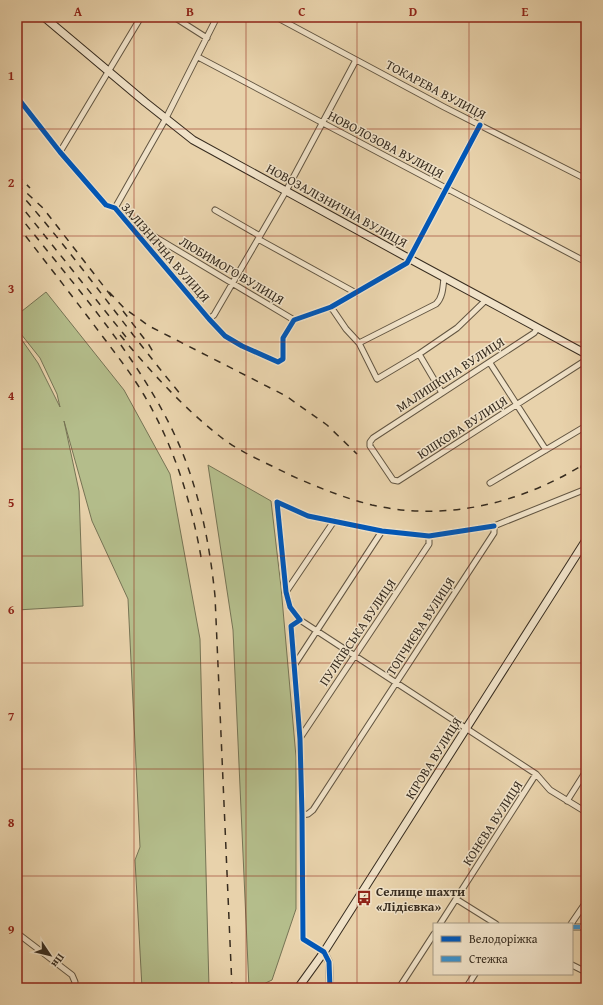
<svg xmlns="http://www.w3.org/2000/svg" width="603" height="1005" viewBox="0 0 603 1005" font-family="'Gentium Book Plus',serif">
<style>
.green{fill:#b4bd8b;stroke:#767455}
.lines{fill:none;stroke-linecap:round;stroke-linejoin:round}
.minor-casing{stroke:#635642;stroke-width:7}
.tertiary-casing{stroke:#635642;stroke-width:8}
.secondary-casing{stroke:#372c1f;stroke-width:9}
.minor{stroke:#f0e2c8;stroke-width:5}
.tertiary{stroke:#f0e2c8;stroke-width:6}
.secondary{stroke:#f0e2c8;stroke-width:7}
.rail{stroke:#372c1f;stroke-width:1.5;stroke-dasharray:7 7;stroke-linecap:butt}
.quiet{stroke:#3d90ca;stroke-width:4;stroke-dasharray:8 4;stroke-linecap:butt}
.cycleway-casing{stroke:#f0e2c8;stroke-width:8}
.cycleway{stroke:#0057b8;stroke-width:5}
.grid{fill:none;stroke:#8f2418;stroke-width:1;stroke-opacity:0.55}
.labels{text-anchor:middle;stroke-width:3;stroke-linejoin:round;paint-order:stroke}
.street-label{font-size:13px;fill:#372c1f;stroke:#f0e2c8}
.poi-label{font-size:13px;font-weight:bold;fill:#372c1f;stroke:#f0e2c8;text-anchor:start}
.neatline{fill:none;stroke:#8f2418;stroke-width:1.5}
.grid-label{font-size:13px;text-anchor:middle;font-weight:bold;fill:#8f2418}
</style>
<rect width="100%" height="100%" fill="#e8d2ab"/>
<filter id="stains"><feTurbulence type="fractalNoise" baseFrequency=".005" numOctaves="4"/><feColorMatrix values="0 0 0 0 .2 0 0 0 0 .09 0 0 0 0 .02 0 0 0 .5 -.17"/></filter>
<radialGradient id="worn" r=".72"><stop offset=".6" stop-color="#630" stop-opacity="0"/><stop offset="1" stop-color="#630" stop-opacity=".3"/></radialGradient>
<!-- green -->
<path class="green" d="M 46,292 L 124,390 L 170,474 L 200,639 L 209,988 L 142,988 L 135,860 L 140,847 L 128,599 L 92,521 L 64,421 L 79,491 L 83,606 L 17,610 L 17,333 L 38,363 L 60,407 L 57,394 L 40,358 L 17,329 L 17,315 Z
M 208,465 L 271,501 L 281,587 L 296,757 L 296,909 L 272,980 L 255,988 L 249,988 L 233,630 Z"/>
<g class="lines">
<defs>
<path id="minor" d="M 174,17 L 207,38
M 276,17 L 444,107 L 586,179
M 198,57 L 586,262
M 17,97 L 60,152 L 106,205 L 115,208 L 209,319 L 225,336 L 242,346 L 278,362 L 283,359 L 283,338 L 294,320 L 331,307 L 407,263 L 480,125
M 60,152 L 141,17
M 115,208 L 166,118 L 217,17
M 215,210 L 260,236
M 138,234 L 142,231 L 145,231 L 294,320
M 258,239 L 356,293
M 331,307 L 346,329 L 359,343 L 377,379 L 419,354 L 457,328 L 486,300
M 209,319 L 214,315 L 286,191 L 356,60
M 538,328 L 534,333 L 373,438 L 370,442 L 370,446 L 393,480 L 398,481 L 586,360
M 359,343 L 436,304 C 443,297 443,287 444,277
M 419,354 L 442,393
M 490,363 L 546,450
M 586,466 L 584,467 L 586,471
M 490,483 L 586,426
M 286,592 L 334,521
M 300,620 L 536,774 L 550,790 L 586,812
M 295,664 L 382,531
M 300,738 L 429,544 L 429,536
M 567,801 L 586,771
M 302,815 L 308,814 L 313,810 L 494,533 L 494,526 L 586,489
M 456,899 L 496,924
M 440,924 L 536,774
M 571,924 L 586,902
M 572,927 L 586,927
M 17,933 L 72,975 L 75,982 L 74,988
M 324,952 L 303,939 L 302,815 L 300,739 L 291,626 L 300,620 L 290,607 L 286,592 L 277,502 L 308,516 L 382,531 L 429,536 L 494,526
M 572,965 L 586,972
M 399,988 L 434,934
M 466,988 L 475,974"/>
<path id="tertiary" d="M 324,952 L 329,962 L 330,988"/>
<path id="secondary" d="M 44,17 L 145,102 L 193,140 L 410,259 L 586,354
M 298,988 L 324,952 L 586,540"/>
</defs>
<!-- minor casing -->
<use href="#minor" class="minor-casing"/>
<!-- tertiary casing -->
<use href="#tertiary" class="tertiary-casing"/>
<!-- secondary casing -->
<use href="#secondary" class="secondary-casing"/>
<!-- minor -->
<use href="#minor" class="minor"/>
<!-- tertiary -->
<use href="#tertiary" class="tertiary"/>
<!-- secondary -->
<use href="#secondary" class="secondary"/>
<!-- rail -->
<path class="rail" d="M 17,175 L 30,188
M 17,184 L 43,208 L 112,297
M 17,190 C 76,256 126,329 182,396
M 17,201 L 126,337
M 17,213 C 76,288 147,365 183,454 C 201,500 210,547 215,596 L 232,988
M 17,225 C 45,261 73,297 100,333 C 115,353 131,373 144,395 C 173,444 191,500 201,557
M 109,292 L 124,308 L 149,326 L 286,396 L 327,425 L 357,454
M 123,311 L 149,345 L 155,355
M 120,335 C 152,373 186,411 226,441 C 246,455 269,464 290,475 C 317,487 344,498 372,505 C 447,522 522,503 586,463"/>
<!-- quiet -->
<path class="quiet" d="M 572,927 L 586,927"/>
<defs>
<path id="cycleway" d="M 17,97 L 60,152 L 106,205 L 115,208 L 209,319 L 225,336 L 242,346 L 278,362 L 283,359 L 283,338 L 294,320 L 331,307 L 407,263 L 480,125
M 330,988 L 329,962 L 324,952 L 303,939 L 302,815 L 300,739 L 291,626 L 300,620 L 290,607 L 286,592 L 277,502 L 308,516 L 382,531 L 429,536 L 494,526"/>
</defs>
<!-- cycleway casing -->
<use href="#cycleway" class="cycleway-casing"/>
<!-- cycleway -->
<use href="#cycleway" class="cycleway"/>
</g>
<!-- grid -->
<path class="grid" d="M 134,17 L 134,988M 246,17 L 246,988M 357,17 L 357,988M 469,17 L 469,924M 17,129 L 586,129M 17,236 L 586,236M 17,342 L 586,342M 17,449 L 586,449M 17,556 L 586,556M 17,663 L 586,663M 17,769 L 586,769M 17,876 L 586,876M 469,974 L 469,988"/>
<!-- icons -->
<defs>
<symbol id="bus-bare" viewBox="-9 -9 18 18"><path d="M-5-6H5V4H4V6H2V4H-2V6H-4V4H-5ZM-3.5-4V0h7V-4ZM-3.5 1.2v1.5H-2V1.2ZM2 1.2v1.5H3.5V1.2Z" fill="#8f2418" stroke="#f0e2c8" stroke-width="2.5" paint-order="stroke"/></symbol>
</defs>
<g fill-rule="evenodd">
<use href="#bus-bare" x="353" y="887" width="22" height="22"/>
</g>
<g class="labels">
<!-- street labels -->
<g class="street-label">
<text transform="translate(436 89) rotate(28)" y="5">ТОКАРЕВА ВУЛИЦЯ</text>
<text transform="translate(386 144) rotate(28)" y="5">НОВОЛОЗОВА ВУЛИЦЯ</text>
<text transform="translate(337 205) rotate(29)" y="5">НОВОЗАЛІЗНИЧНА ВУЛИЦЯ</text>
<text transform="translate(166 252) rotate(49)" y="5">ЗАЛІЗНИЧНА ВУЛИЦЯ</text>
<text transform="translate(232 270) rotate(31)" y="5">ЛЮБИМОГО ВУЛИЦЯ</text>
<text transform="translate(450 374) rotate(-33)" y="5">МАЛИШКІНА ВУЛИЦЯ</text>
<text transform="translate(462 427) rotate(-33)" y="5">ЮШКОВА ВУЛИЦЯ</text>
<text transform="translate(420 626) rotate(-57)" y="5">ТОПЧИЄВА ВУЛИЦЯ</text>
<text transform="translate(357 632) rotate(-56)" y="5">ПУЛКІВСЬКА ВУЛИЦЯ</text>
<text transform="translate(433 758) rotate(-58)" y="5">КІРОВА ВУЛИЦЯ</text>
<text transform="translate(492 823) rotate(-57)" y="5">КОНЄВА ВУЛИЦЯ</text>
</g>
<!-- poi labels -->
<g class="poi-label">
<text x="376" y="896">Селище шахти<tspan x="376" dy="15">«Лідієвка»</tspan></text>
</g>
</g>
<!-- margin -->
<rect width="603" height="1005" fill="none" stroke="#e8d2ab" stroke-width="44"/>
<!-- legend -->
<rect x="433" y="923" width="140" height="52" fill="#f0e2c8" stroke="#a69984"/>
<rect x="441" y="936" width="20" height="6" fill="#0057b8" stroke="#a69984"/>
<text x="469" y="943" font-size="12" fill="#372c1f">Велодоріжка</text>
<rect x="441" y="956" width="20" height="6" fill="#3d90ca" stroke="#a69984"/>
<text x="469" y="963" font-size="12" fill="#372c1f">Стежка</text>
<!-- north arrow -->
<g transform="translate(50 955) rotate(125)" stroke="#f0e2c8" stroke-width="3" paint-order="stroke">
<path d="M0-3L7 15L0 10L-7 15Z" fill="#372c1f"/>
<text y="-6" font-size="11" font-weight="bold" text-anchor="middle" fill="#372c1f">Пн</text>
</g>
<rect x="22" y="22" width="559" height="961" class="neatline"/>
<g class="grid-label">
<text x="78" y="16">A</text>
<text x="190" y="16">B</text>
<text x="302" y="16">C</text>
<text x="413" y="16">D</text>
<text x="525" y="16">E</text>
<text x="11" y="80">1</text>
<text x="11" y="187">2</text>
<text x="11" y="293">3</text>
<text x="11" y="400">4</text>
<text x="11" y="507">5</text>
<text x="11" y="614">6</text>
<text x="11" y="721">7</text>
<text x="11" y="827">8</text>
<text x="11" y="934">9</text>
</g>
<rect width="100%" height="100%" filter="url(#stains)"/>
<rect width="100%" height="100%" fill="url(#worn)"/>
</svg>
